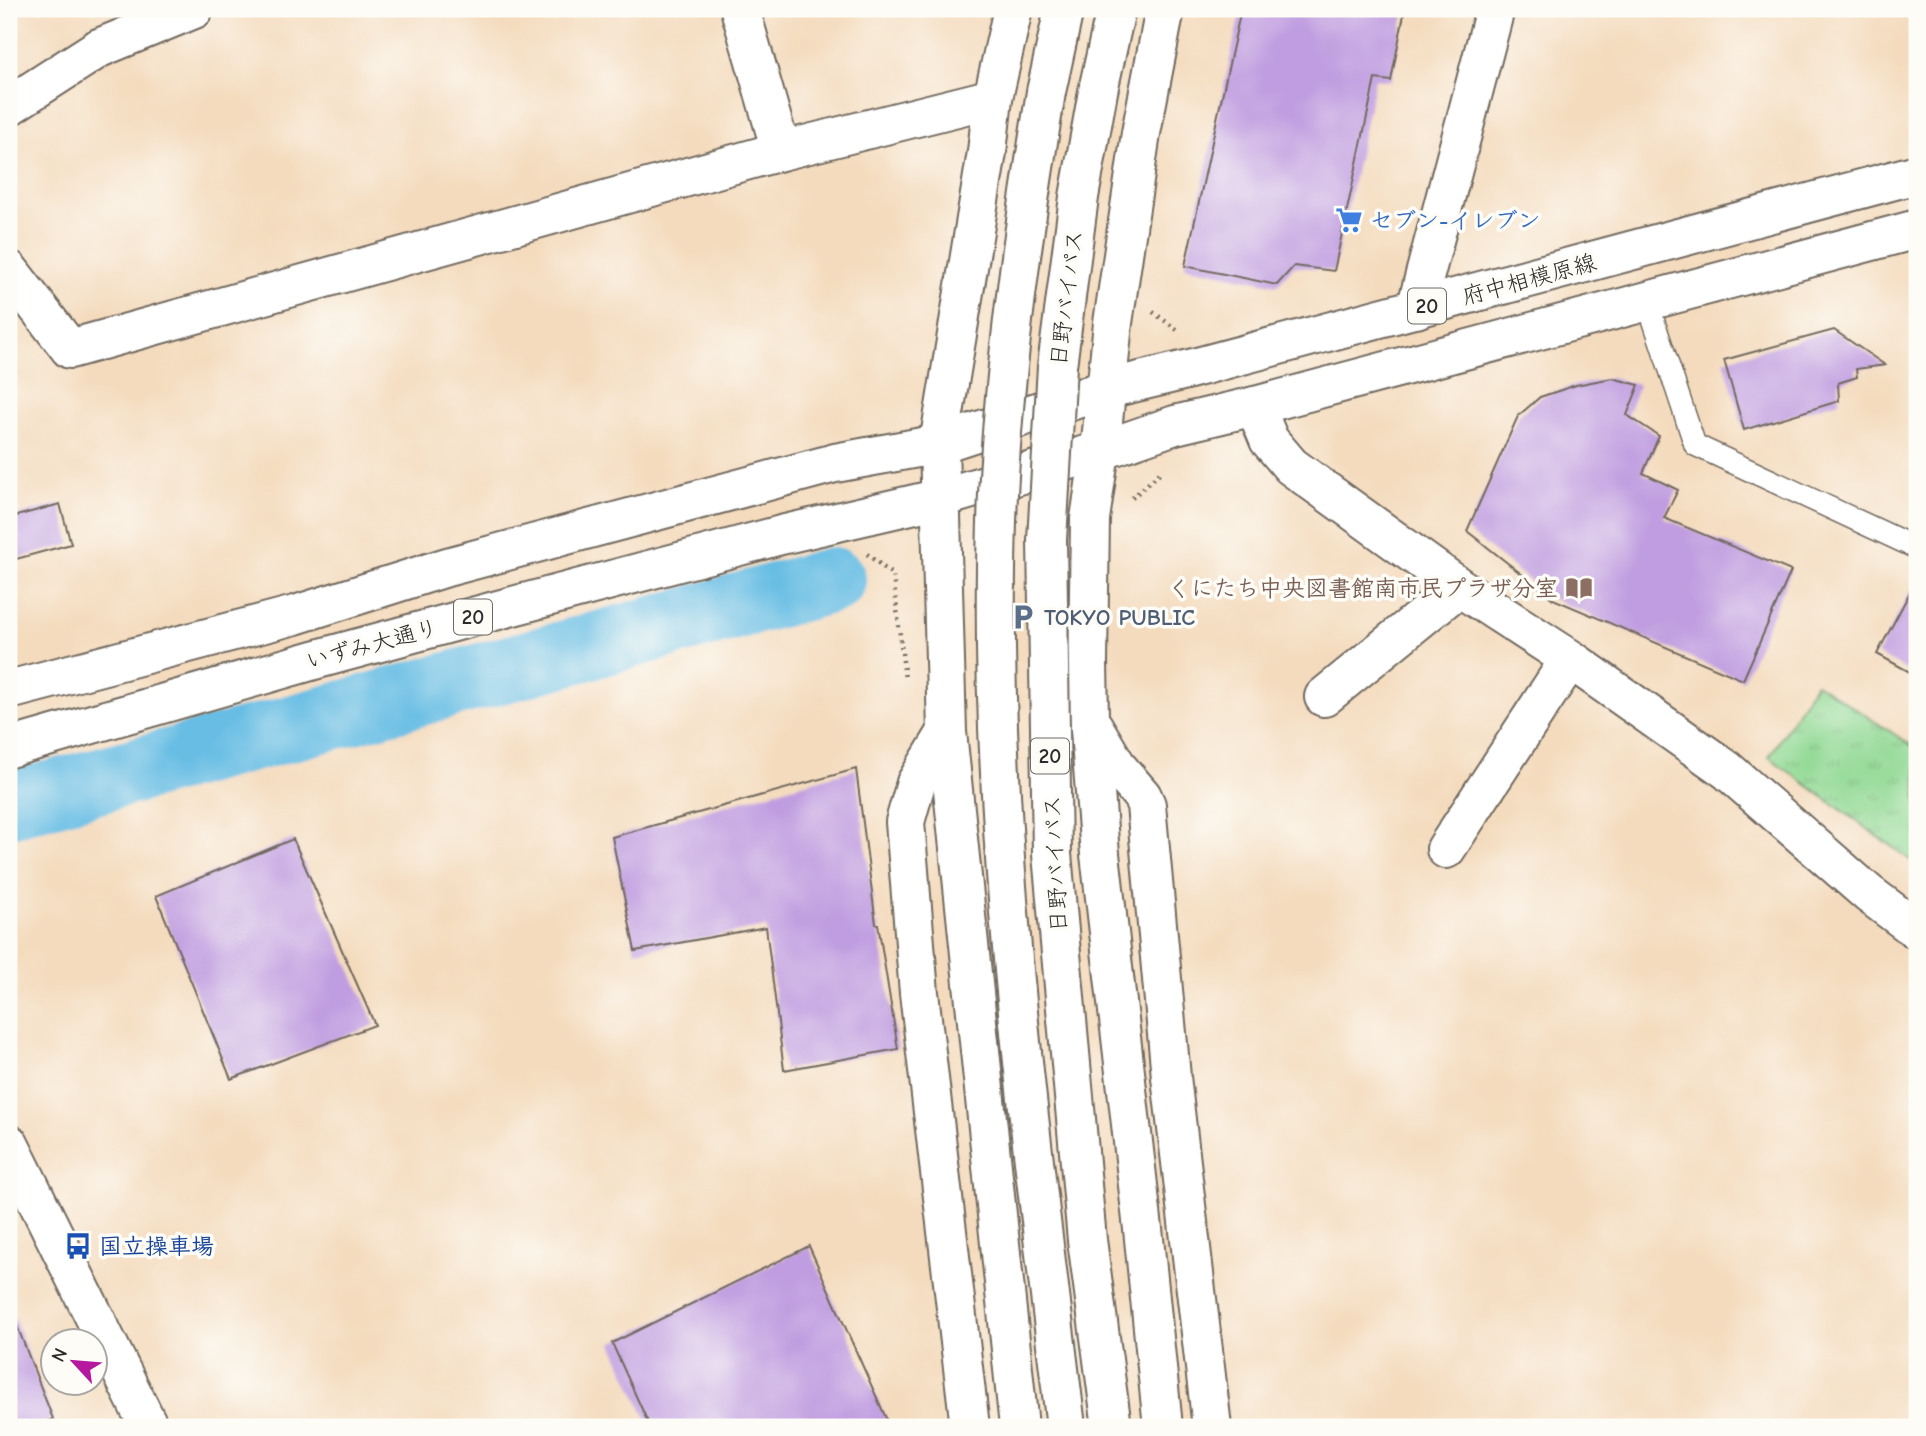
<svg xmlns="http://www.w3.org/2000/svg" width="1926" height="1436" viewBox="0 0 1926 1436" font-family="'Comic Neue','Klee One',sans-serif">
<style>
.park{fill:url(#park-tufts);stroke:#5e8260;stroke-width:2}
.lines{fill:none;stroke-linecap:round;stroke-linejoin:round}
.river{stroke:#68bde4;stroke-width:66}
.building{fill:#c09de0}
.service-casing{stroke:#71695e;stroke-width:24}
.minor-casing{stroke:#71695e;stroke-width:42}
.tertiary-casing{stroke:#71695e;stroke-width:42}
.primary-casing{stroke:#71695e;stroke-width:42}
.trunk-casing{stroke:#71695e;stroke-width:42}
.path{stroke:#71695e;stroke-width:4.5;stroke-dasharray:2 5;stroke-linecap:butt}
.service{stroke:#fff;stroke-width:21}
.minor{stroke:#fff;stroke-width:38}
.tertiary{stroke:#fff;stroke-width:38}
.primary{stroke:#fff;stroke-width:38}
.trunk{stroke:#fff;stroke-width:38}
.trunk-bridge-casing{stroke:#71695e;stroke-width:42;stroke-linecap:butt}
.trunk-bridge{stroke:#fff;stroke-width:38}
.labels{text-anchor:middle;stroke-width:7;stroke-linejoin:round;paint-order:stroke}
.shield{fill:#fdfcf7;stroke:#6a6a68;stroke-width:2}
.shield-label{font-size:21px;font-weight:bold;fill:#2b2b2b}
.shop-label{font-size:23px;font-weight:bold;fill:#366cbe;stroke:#fdfcf7;text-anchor:start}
.street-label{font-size:23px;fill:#2b2b2b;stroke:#fdfcf7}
.education-label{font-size:23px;font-weight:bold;fill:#785e54;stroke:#fdfcf7;text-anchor:end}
.service-label{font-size:23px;font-weight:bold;fill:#4e5e75;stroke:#fdfcf7;text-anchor:start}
.transit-label{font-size:23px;font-weight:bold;fill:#164399;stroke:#fdfcf7;text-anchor:start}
</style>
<defs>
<pattern id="park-tufts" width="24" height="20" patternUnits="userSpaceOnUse" patternTransform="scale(1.75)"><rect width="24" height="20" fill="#92d994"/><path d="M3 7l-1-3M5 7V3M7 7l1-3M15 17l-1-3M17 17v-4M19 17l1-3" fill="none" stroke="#7eba80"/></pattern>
</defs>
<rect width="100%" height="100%" fill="#fdfcf7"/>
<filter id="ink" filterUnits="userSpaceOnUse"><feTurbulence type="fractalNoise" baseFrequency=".0143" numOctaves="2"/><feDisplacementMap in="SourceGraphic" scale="14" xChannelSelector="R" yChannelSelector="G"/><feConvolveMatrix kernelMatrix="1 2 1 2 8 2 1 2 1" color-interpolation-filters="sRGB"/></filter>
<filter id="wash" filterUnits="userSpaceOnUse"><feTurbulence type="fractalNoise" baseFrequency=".00686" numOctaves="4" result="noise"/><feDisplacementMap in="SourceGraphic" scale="28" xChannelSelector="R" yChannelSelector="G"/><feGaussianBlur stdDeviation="1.57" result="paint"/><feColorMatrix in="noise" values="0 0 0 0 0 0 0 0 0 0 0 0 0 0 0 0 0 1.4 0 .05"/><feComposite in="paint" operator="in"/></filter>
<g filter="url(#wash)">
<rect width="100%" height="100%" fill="#f4dbbe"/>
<!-- park -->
<path class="park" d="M 1816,683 L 1917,749 L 1917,865 L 1769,757 Z"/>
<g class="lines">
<!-- river -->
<path class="river" d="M 9,805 L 833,580"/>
</g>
<g id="blocks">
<!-- building -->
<path class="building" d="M 1241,9 L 1405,9 L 1391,81 L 1375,79 L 1334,271 L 1294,266 L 1277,285 L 1185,266 Z
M 1834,330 L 1885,365 L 1856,369 L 1857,377 L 1838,383 L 1839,401 L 1744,430 L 1724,360 Z
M 1612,378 L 1639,385 L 1627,415 L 1659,436 L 1643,473 L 1678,490 L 1664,518 L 1791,571 L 1743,680 L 1553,599 L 1467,531 L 1518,416 L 1540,397 L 1576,385 Z
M 60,504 L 71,544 L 9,561 L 9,518 Z
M 1917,579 L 1917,676 L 1877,654 Z
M 856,769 L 876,924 L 878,924 L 898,1049 L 784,1070 L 766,927 L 635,951 L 612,837 Z
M 293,839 L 375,1025 L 231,1079 L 156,896 Z
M 809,1246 L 890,1427 L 650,1427 L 612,1343 Z
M 11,1310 L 53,1419 L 37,1427 L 9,1427 L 9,1311 Z"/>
</g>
</g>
<g filter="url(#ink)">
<use href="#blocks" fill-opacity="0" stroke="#71695e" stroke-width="2"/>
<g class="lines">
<defs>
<path id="service" d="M 1647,301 L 1695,445 L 1912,546 L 1917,545"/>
<path id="minor" d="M 740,9 L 781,151
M 9,106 L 99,48 L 194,9
M 9,270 L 70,349 L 781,151 L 993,98
M 1416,309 L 1495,9
M 1255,406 L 1269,440 L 1291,466 L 1459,587 L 1570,659 L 1727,770 L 1869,894 L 1917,930
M 1324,697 L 1459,587
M 1446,849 L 1570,659"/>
<path id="tertiary" d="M 9,1144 L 149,1427"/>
<path id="primary" d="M 9,690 L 295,615 L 447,567 L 835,463 L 939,444 L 1107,389 L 1186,370 L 1917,174
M 9,748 L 314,660 L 498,610 L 781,535 L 941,498 L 1100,451 L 1175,425 L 1255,406 L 1917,229"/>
<path id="trunk" d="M 1013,9 L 993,98 L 987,152 L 939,444 L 947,732 L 1019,1427
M 1099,86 L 1116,9
M 1046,92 L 1064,9
M 1093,726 L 1118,768 L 1142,796 L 1146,805 L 1171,1077 L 1212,1427
M 947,732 L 916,783 L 905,822 L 919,993 L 970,1427
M 1163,1427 L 1143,1229 L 1100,854 L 1089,718 L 1088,662 L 1090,519 L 1100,451 L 1113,323 L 1141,133 L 1165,9"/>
</defs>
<!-- service casing -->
<use href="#service" class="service-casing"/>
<!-- minor casing -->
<use href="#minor" class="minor-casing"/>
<!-- tertiary casing -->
<use href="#tertiary" class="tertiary-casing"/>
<!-- primary casing -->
<use href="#primary" class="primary-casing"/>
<!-- trunk casing -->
<use href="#trunk" class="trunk-casing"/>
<!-- path -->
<path class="path" d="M 1153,312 L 1180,332
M 1132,498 L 1162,471
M 867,554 L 893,575 L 905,679"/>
<!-- service -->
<use href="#service" class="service"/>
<!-- minor -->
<use href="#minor" class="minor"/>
<!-- tertiary -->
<use href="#tertiary" class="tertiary"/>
<!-- primary -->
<use href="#primary" class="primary"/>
<!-- trunk -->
<use href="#trunk" class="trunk"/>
<defs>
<path id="trunk-bridge" d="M 1099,86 L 1079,197 L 1057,366 L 1047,540 L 1052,854 L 1087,1240 L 1112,1427
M 1046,92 C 1024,226 1005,359 998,494 C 985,807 1029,1118 1066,1427"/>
</defs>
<!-- trunk-bridge casing -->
<use href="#trunk-bridge" class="trunk-bridge-casing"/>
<!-- trunk-bridge -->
<use href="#trunk-bridge" class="trunk-bridge"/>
</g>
</g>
<!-- icons -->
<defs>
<symbol id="supermarket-bare" viewBox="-9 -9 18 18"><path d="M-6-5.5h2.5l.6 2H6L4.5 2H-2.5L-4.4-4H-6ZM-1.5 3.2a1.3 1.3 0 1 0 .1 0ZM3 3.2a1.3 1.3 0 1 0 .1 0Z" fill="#3f7fe0" stroke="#fdfcf7" stroke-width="2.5" paint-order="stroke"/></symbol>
<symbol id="library-bare" viewBox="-9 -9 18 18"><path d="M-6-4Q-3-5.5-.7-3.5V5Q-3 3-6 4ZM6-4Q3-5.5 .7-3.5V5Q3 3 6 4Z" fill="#8d6e63" stroke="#fdfcf7" stroke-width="2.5" paint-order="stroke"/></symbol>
<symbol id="parking-bare" viewBox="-9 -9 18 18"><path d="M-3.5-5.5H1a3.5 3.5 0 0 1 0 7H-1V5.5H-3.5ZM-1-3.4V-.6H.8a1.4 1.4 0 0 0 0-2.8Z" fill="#5c6f8a" stroke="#fdfcf7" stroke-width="2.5" paint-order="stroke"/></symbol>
<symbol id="bus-bare" viewBox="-9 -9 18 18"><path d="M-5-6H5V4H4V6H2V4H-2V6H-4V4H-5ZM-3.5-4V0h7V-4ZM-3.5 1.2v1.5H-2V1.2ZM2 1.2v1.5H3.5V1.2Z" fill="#1a4fb4" stroke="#fdfcf7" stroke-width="2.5" paint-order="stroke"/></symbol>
</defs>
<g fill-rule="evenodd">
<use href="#supermarket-bare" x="1330" y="201" width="38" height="38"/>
<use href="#library-bare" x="1560" y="569" width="38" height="38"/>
<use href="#parking-bare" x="1004" y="598" width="38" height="38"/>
<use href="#bus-bare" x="59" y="1227" width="38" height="38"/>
</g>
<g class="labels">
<!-- shield labels -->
<g class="shield">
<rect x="1408" y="288.5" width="38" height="35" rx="5"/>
<rect x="454" y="599.5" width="38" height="35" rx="5"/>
<rect x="1031" y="738.5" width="38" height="35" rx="5"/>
</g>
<g class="shield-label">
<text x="1427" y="313">20</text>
<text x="473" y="624">20</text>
<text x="1050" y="763">20</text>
</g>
<!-- shop labels -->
<g class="shop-label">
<text x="1370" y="228">セブン-イレブン</text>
</g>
<!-- street labels -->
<g class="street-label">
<text transform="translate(1529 279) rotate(-15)" y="8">府中相模原線</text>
<text transform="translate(1066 298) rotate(-83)" y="8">日野バイパス</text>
<text transform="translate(372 644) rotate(-15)" y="8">いずみ大通り</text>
<text transform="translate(1055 864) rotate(-93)" y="8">日野バイパス</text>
</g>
<!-- education labels -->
<g class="education-label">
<text x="1558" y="596">くにたち中央図書館南市民プラザ分室</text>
</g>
<!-- service labels -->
<g class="service-label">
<text x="1044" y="625">TOKYO PUBLIC</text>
</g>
<!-- transit labels -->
<g class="transit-label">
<text x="99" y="1254">国立操車場</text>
</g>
</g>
<!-- margin -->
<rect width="1926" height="1436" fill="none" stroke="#fdfcf7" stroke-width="35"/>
<!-- north arrow -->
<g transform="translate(74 1362) rotate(296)"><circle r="33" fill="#fdfcf7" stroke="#a9a8a5" stroke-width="2"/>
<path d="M0-5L12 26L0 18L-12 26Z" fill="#b5179e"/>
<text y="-10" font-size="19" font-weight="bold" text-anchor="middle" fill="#2b2b2b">N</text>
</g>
</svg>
